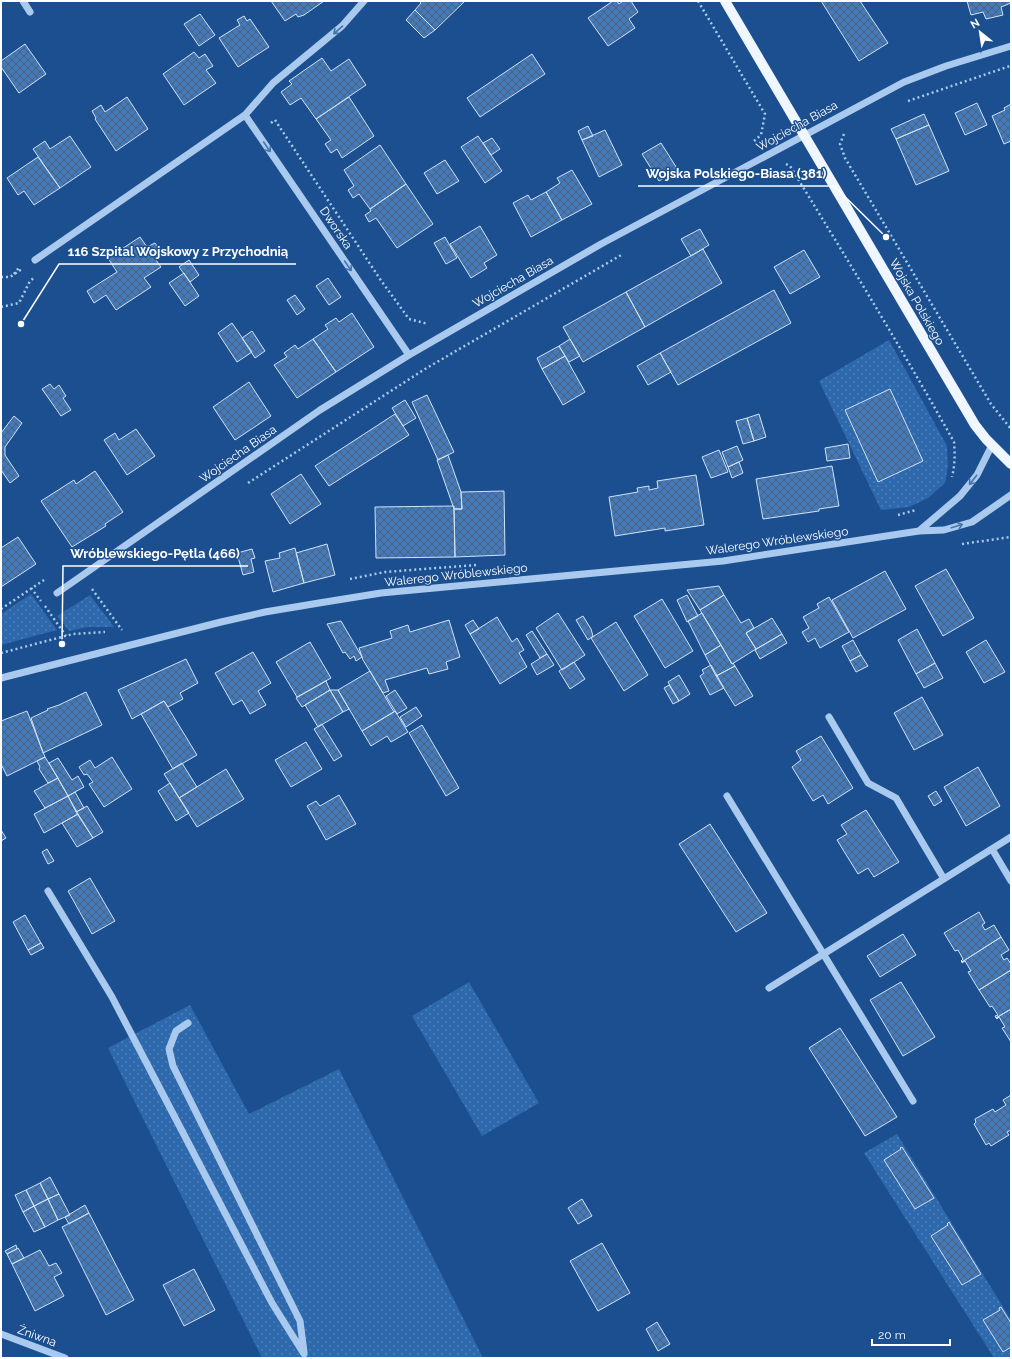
<svg xmlns="http://www.w3.org/2000/svg" width="1012" height="1359" viewBox="0 0 1012 1359" font-family="Raleway,sans-serif">
<style>
.grass{fill:url(#grass-dots)}
.building{fill:url(#building-cross-hatch);stroke:#cfe3fa}
.lines{fill:none;stroke-linecap:round;stroke-linejoin:round}
.path{stroke:#a9c9ee;stroke-width:2.5;stroke-dasharray:2 3;stroke-linecap:butt}
.minor{stroke:#a9c9ee;stroke-width:7}
.major{stroke:#f0f6ff;stroke-width:10}
.oneway{stroke:#4674ac}
.labels{text-anchor:middle;stroke-width:3;stroke-linejoin:round;paint-order:stroke}
.street-label{font-size:12px;fill:#fff;stroke:#1b4f8f}
.leader{fill:none;stroke:#fff;stroke-width:1.5}
.callout-dot{fill:#fff;stroke:#1b4f8f;stroke-width:1.5}
.callout-label{font-size:13px;text-anchor:middle;font-weight:bold;fill:#fff;stroke:#1b4f8f;stroke-width:3;stroke-linejoin:round;paint-order:stroke}
</style>
<defs>
<pattern id="grass-dots" width="8" height="8" patternUnits="userSpaceOnUse"><rect width="8" height="8" fill="#2e69ad"/><path d="M2 2h.1M6 6h.1" fill="none" stroke="#4d80b9" stroke-width="1.8" stroke-linecap="round"/></pattern>
<pattern id="building-cross-hatch" width="8" height="8" patternUnits="userSpaceOnUse"><rect width="8" height="8" fill="#4478b7"/><path d="M0 0l8 8M0 8l8-8" fill="none" stroke="#486282"/></pattern>
</defs>
<rect width="100%" height="100%" fill="#1b4f8f"/>
<!-- grass -->
<path class="grass" d="M 889,340 L 947,446 L 948,466 L 945,483 L 928,498 L 909,507 L 881,510 L 819,381 Z
M 31,594 L 57,630 L 1,645 L 1,614 Z
M 90,595 L 114,627 L 88,627 L 69,631 L 57,616 Z
M 469,982 L 539,1103 L 482,1136 L 412,1016 Z
M 190,1005 L 249,1114 L 339,1069 L 483,1358 L 262,1358 L 108,1048 Z
M 897,1134 L 1011,1320 L 1011,1358 L 994,1358 L 864,1153 Z"/>
<!-- building -->
<path class="building" d="M 271,1 L 324,1 L 304,15 L 298,17 L 296,14 L 285,21 Z
M 419,1 L 465,1 L 435,30 L 415,10 L 421,3 Z
M 613,1 L 617,1 L 619,4 L 623,1 L 631,1 L 638,12 L 629,19 L 635,28 L 608,46 L 588,18 Z
M 821,1 L 860,1 L 888,43 L 859,61 Z
M 967,1 L 1011,1 L 1011,3 L 1001,7 L 1003,15 L 986,19 L 983,12 L 971,15 Z
M 415,10 L 435,30 L 424,38 L 406,20 Z
M 200,14 L 215,35 L 199,46 L 184,24 Z
M 244,16 L 247,21 L 250,19 L 269,47 L 238,67 L 219,38 L 240,25 L 237,20 Z
M 25,44 L 46,74 L 19,93 L 1,67 L 1,61 Z
M 194,52 L 199,58 L 205,54 L 213,66 L 206,70 L 216,83 L 184,105 L 163,74 Z
M 532,54 L 545,74 L 480,117 L 467,98 Z
M 322,58 L 331,71 L 349,59 L 366,85 L 316,119 L 301,98 L 290,105 L 281,92 L 292,84 L 289,81 Z
M 127,97 L 148,129 L 116,151 L 95,119 L 96,118 L 92,111 L 101,105 L 105,112 Z
M 349,97 L 374,136 L 342,158 L 337,149 L 331,153 L 325,144 L 331,140 L 316,119 Z
M 977,103 L 987,125 L 965,135 L 955,113 Z
M 1011,104 L 1011,141 L 1004,144 L 992,116 L 1005,110 L 1004,108 Z
M 924,114 L 929,125 L 896,139 L 891,129 Z
M 929,125 L 949,171 L 916,185 L 896,139 Z
M 588,126 L 593,136 L 582,140 L 578,131 Z
M 605,130 L 622,165 L 599,177 L 582,140 Z
M 70,136 L 91,167 L 60,188 L 33,149 L 45,141 L 50,149 Z
M 478,136 L 502,171 L 485,183 L 461,147 Z
M 492,138 L 500,149 L 491,155 L 483,143 Z
M 661,143 L 678,170 L 659,181 L 642,154 Z
M 380,145 L 406,184 L 370,209 L 359,194 L 353,198 L 348,190 L 354,186 L 344,170 Z
M 38,157 L 60,188 L 34,205 L 24,191 L 18,195 L 7,178 Z
M 445,160 L 459,181 L 437,194 L 424,173 Z
M 572,170 L 592,204 L 562,220 L 546,192 L 560,183 L 557,178 Z
M 406,184 L 433,224 L 397,248 L 376,218 L 369,222 L 365,215 L 371,211 L 370,209 Z
M 546,192 L 562,220 L 531,237 L 513,203 L 528,195 L 531,200 Z
M 480,226 L 497,255 L 484,263 L 487,268 L 471,278 L 450,244 Z
M 700,229 L 709,245 L 691,256 L 681,239 Z
M 140,237 L 147,247 L 155,243 L 163,255 L 156,260 L 161,267 L 144,278 L 151,287 L 116,310 L 106,295 L 94,303 L 87,291 L 117,272 L 108,258 Z
M 445,237 L 457,258 L 446,264 L 434,243 Z
M 703,249 L 722,283 L 645,327 L 626,292 Z
M 804,250 L 820,277 L 790,294 L 774,267 Z
M 189,260 L 199,275 L 190,282 L 179,267 Z
M 184,273 L 199,296 L 185,306 L 169,283 Z
M 328,278 L 341,297 L 329,305 L 316,286 Z
M 774,290 L 791,323 L 678,385 L 660,353 Z
M 626,292 L 645,327 L 583,362 L 563,327 Z
M 295,295 L 305,309 L 297,315 L 287,300 Z
M 352,313 L 374,347 L 336,372 L 313,339 L 328,329 L 325,325 L 336,318 L 339,322 Z
M 232,323 L 252,352 L 237,362 L 218,333 Z
M 252,331 L 265,351 L 255,358 L 242,338 Z
M 313,339 L 336,372 L 297,398 L 274,365 L 287,357 L 284,353 L 295,345 L 298,349 Z
M 570,339 L 580,356 L 569,362 L 559,346 Z
M 559,346 L 565,356 L 542,369 L 537,358 Z
M 660,353 L 671,372 L 648,385 L 637,366 Z
M 565,356 L 585,392 L 563,405 L 542,369 Z
M 249,382 L 271,416 L 235,440 L 213,407 Z
M 50,384 L 54,389 L 59,385 L 66,396 L 63,398 L 71,410 L 61,416 L 42,389 Z
M 890,389 L 923,461 L 878,482 L 845,410 Z
M 427,395 L 454,452 L 438,460 L 412,402 Z
M 405,400 L 416,418 L 403,426 L 392,408 Z
M 395,414 L 409,435 L 329,486 L 315,466 Z
M 759,414 L 766,437 L 754,441 L 747,418 Z
M 14,416 L 22,423 L 5,447 L 5,455 L 19,476 L 10,483 L 1,470 L 1,433 Z
M 747,418 L 754,441 L 743,444 L 736,421 Z
M 136,429 L 155,456 L 127,475 L 104,440 L 115,433 L 119,440 Z
M 848,444 L 850,458 L 827,461 L 825,448 Z
M 737,446 L 743,460 L 728,467 L 722,452 Z
M 719,450 L 728,472 L 711,478 L 702,457 Z
M 448,455 L 461,492 L 462,509 L 454,509 L 437,460 Z
M 739,462 L 743,473 L 732,478 L 728,467 Z
M 832,466 L 839,506 L 819,509 L 819,511 L 763,519 L 756,479 Z
M 95,471 L 123,512 L 105,524 L 106,526 L 72,547 L 41,501 L 74,480 L 76,484 Z
M 301,474 L 321,504 L 290,524 L 271,494 Z
M 696,475 L 704,525 L 665,531 L 665,528 L 615,536 L 609,497 L 638,492 L 637,488 L 649,486 L 649,490 L 658,488 L 657,481 Z
M 504,491 L 505,555 L 455,557 L 454,509 L 462,509 L 461,492 Z
M 454,506 L 455,557 L 376,558 L 375,507 Z
M 18,537 L 36,564 L 1,587 L 1,548 Z
M 327,544 L 335,575 L 304,583 L 296,553 Z
M 295,548 L 304,583 L 273,592 L 265,561 L 280,558 L 279,553 Z
M 252,549 L 255,558 L 251,559 L 254,572 L 243,575 L 237,553 Z
M 946,569 L 974,618 L 943,636 L 915,586 Z
M 885,571 L 906,609 L 853,638 L 832,600 Z
M 719,586 L 724,595 L 700,610 L 687,590 Z
M 687,595 L 698,616 L 687,622 L 677,600 Z
M 724,595 L 741,623 L 749,619 L 754,628 L 746,633 L 756,649 L 732,664 L 700,610 Z
M 829,597 L 849,632 L 820,648 L 815,638 L 808,642 L 802,632 L 809,628 L 803,617 L 819,608 L 817,604 Z
M 662,599 L 693,651 L 665,668 L 634,616 Z
M 558,613 L 585,655 L 562,670 L 536,628 Z
M 702,613 L 721,645 L 705,655 L 688,621 Z
M 583,616 L 591,629 L 593,636 L 588,640 L 576,620 Z
M 497,617 L 512,642 L 517,638 L 524,650 L 519,653 L 527,667 L 500,684 L 470,634 Z
M 772,618 L 782,634 L 756,649 L 746,633 Z
M 449,620 L 460,657 L 446,662 L 448,669 L 429,674 L 427,668 L 385,680 L 389,691 L 383,693 L 363,660 L 359,648 L 392,638 L 390,631 L 408,625 L 410,632 Z
M 473,620 L 479,629 L 470,634 L 465,625 Z
M 341,621 L 362,657 L 356,661 L 354,656 L 350,659 L 345,652 L 343,653 L 327,624 Z
M 616,622 L 648,675 L 624,691 L 591,638 Z
M 917,629 L 935,663 L 916,674 L 898,640 Z
M 532,631 L 547,654 L 540,658 L 526,635 Z
M 782,634 L 787,643 L 760,659 L 755,650 Z
M 853,640 L 861,655 L 850,661 L 842,646 Z
M 986,640 L 1005,672 L 984,683 L 966,652 Z
M 310,642 L 331,678 L 297,697 L 276,662 Z
M 721,645 L 732,664 L 733,663 L 735,666 L 716,676 L 705,655 Z
M 253,652 L 271,683 L 258,691 L 266,705 L 250,714 L 242,700 L 233,705 L 215,673 Z
M 547,654 L 554,665 L 537,675 L 531,664 Z
M 861,655 L 868,666 L 856,672 L 850,661 Z
M 186,659 L 198,683 L 180,693 L 183,699 L 168,707 L 164,701 L 132,719 L 118,690 Z
M 574,662 L 585,679 L 570,689 L 559,671 Z
M 935,663 L 943,678 L 924,688 L 916,674 Z
M 711,665 L 724,688 L 710,695 L 700,676 L 704,673 L 702,670 Z
M 735,666 L 753,696 L 735,706 L 716,676 Z
M 370,671 L 394,712 L 362,731 L 338,690 Z
M 679,675 L 690,694 L 679,701 L 668,682 Z
M 326,681 L 330,690 L 302,707 L 296,698 Z
M 669,685 L 679,701 L 673,704 L 664,688 Z
M 330,690 L 338,690 L 349,709 L 343,712 Z
M 330,690 L 343,712 L 318,727 L 305,705 Z
M 395,690 L 407,708 L 397,714 L 386,696 Z
M 86,692 L 102,725 L 43,753 L 31,718 L 48,710 L 47,709 L 59,705 Z
M 922,697 L 943,735 L 914,750 L 894,713 Z
M 164,701 L 197,755 L 173,769 L 141,714 Z
M 416,707 L 422,716 L 406,727 L 400,717 Z
M 27,711 L 45,757 L 7,776 L 1,764 L 1,721 Z
M 395,711 L 408,732 L 391,742 L 387,736 L 371,746 L 362,731 Z
M 322,724 L 342,756 L 334,761 L 314,729 Z
M 422,725 L 459,788 L 446,796 L 409,733 Z
M 821,736 L 853,788 L 828,804 L 823,795 L 813,801 L 792,767 L 801,760 L 796,751 Z
M 306,742 L 322,769 L 291,787 L 275,760 Z
M 45,757 L 58,778 L 48,783 L 39,769 L 40,767 L 37,761 Z
M 112,757 L 132,789 L 104,807 L 89,784 L 93,782 L 87,774 L 84,775 L 79,767 L 90,760 L 95,768 Z
M 58,758 L 72,780 L 78,776 L 84,787 L 68,796 L 49,763 Z
M 182,763 L 197,787 L 179,798 L 164,774 Z
M 978,767 L 1000,806 L 966,826 L 944,787 Z
M 226,769 L 244,799 L 197,827 L 179,798 Z
M 58,778 L 68,796 L 45,808 L 34,791 Z
M 170,783 L 189,813 L 176,821 L 158,791 Z
M 936,791 L 942,801 L 934,806 L 928,796 Z
M 75,792 L 84,808 L 76,812 L 68,796 Z
M 339,795 L 356,824 L 326,840 L 307,806 L 316,801 L 320,806 Z
M 68,796 L 78,814 L 44,833 L 34,814 Z
M 87,806 L 103,832 L 93,838 L 76,812 Z
M 866,810 L 899,862 L 874,877 L 868,868 L 858,874 L 837,840 L 847,834 L 841,825 Z
M 78,814 L 93,838 L 77,847 L 62,823 Z
M 710,824 L 767,913 L 736,932 L 679,844 Z
M 1,830 L 6,838 L 1,841 Z
M 47,849 L 54,861 L 48,864 L 42,852 Z
M 90,878 L 115,921 L 92,934 L 68,891 Z
M 979,912 L 985,923 L 982,925 L 985,930 L 994,925 L 1001,937 L 962,962 L 961,961 L 963,959 L 958,950 L 955,951 L 944,933 Z
M 25,915 L 41,943 L 28,950 L 13,922 Z
M 903,934 L 916,955 L 880,977 L 867,956 Z
M 1001,937 L 1009,950 L 1001,955 L 1004,960 L 1007,958 L 1011,964 L 1011,970 L 979,990 L 968,972 L 971,971 L 965,961 L 962,963 L 962,962 Z
M 41,943 L 44,948 L 31,955 L 28,950 Z
M 1011,970 L 1011,1009 L 996,1018 L 995,1016 L 998,1015 L 992,1006 L 990,1007 L 979,990 Z
M 901,982 L 935,1037 L 903,1056 L 870,1000 Z
M 1011,1009 L 1011,1042 L 1002,1028 L 1005,1027 L 999,1017 L 997,1019 L 996,1018 Z
M 840,1028 L 897,1117 L 865,1136 L 809,1048 Z
M 1011,1095 L 1011,1130 L 1007,1132 L 1009,1135 L 991,1146 L 989,1143 L 986,1145 L 974,1124 L 976,1122 L 975,1119 L 993,1109 L 995,1112 L 1006,1105 L 1003,1100 Z
M 902,1147 L 934,1198 L 915,1209 L 884,1160 L 901,1149 L 900,1148 Z
M 50,1177 L 59,1194 L 48,1199 L 40,1183 Z
M 40,1183 L 48,1199 L 34,1206 L 26,1190 Z
M 26,1190 L 34,1206 L 23,1212 L 15,1195 Z
M 59,1194 L 70,1215 L 58,1220 L 48,1199 Z
M 48,1199 L 58,1220 L 45,1227 L 34,1206 Z
M 582,1199 L 592,1216 L 578,1224 L 568,1208 Z
M 85,1205 L 89,1213 L 69,1224 L 65,1217 Z
M 34,1206 L 45,1227 L 34,1232 L 23,1212 Z
M 89,1213 L 134,1300 L 106,1315 L 62,1227 Z
M 949,1222 L 981,1274 L 962,1285 L 931,1236 L 948,1225 L 947,1224 Z
M 602,1243 L 630,1293 L 598,1311 L 570,1261 Z
M 16,1245 L 17,1249 L 7,1254 L 5,1251 Z
M 18,1248 L 24,1258 L 12,1264 L 7,1254 Z
M 40,1250 L 49,1266 L 56,1263 L 62,1273 L 54,1277 L 64,1296 L 35,1311 L 12,1264 Z
M 194,1269 L 215,1310 L 184,1326 L 163,1285 Z
M 1001,1307 L 1011,1323 L 1011,1347 L 1003,1352 L 983,1320 L 1000,1310 L 999,1308 Z
M 657,1322 L 670,1344 L 658,1351 L 646,1329 Z"/>
<g class="lines">
<!-- path -->
<path class="path" d="M 698,1 L 765,114 L 761,135 L 754,141
M 908,101 L 1010,66
M 271,123 L 275,120 L 380,279 L 409,319 L 428,324
M 844,134 L 840,144 L 845,158 L 991,404 L 1011,429
M 786,164 L 790,166 C 846,257 902,349 954,442 C 955,454 955,465 952,477
M 14,274 L 20,266
M 1,277 L 10,277 L 22,269
M 1,307 L 19,303 L 30,281 L 35,277
M 248,483 L 425,369 L 623,254
M 898,515 L 916,510
M 962,544 L 1011,537
M 350,579 L 385,572 L 476,565
M 31,588 L 41,601
M 92,589 L 122,630
M 45,606 L 66,636
M 1,609 L 44,580
M 1,653 L 73,634 L 105,632"/>
<!-- minor -->
<path class="minor" d="M 23,1 L 30,12
M 245,115 L 409,355
M 35,260 L 245,115 L 273,83 L 342,26 L 364,1
M 919,531 L 960,496 L 977,475 L 992,445
M 57,593 L 320,410 L 409,355 L 601,244 L 904,82 L 946,66 L 1011,46
M 1,678 L 221,622 L 265,612 L 319,603 L 381,593 L 723,561 L 919,531 L 944,530 L 972,522 L 1011,495
M 829,717 L 868,783 L 896,798 L 944,879
M 727,796 L 913,1101
M 992,849 L 1011,881
M 48,891 L 112,997 L 272,1303 L 304,1354
M 769,988 L 1011,837
M 188,1023 L 176,1031 L 169,1049 L 173,1066 L 300,1321 L 304,1352
M 1,1334 L 65,1358"/>
<!-- major -->
<path class="major" d="M 725,1 L 975,425 L 986,439 L 1011,464"/>
</g>
<!-- one-way arrows -->
<defs><path id="oneway-shaft" d="M-6 0H5M1.5-3L5.5 0L1.5 3" fill="none" stroke-width="1.6" stroke-linecap="round" stroke-linejoin="round"/></defs>
<g class="oneway">
<use href="#oneway-shaft" transform="translate(338 30) rotate(139)"/>
<use href="#oneway-shaft" transform="translate(267 147) rotate(56)"/>
<use href="#oneway-shaft" transform="translate(348 266) rotate(56)"/>
<use href="#oneway-shaft" transform="translate(973 480) rotate(128)"/>
<use href="#oneway-shaft" transform="translate(957 526) rotate(-17)"/>
</g>
<g class="labels">
<!-- street labels -->
<g class="street-label">
<text transform="translate(797 126) rotate(-29)" y="4">Wojciecha Biasa</text>
<text transform="translate(336 228) rotate(56)" y="4">Dworska</text>
<text transform="translate(513 282) rotate(-30)" y="4">Wojciecha Biasa</text>
<text transform="translate(917 302) rotate(60)" y="4">Wojska Polskiego</text>
<text transform="translate(238 454) rotate(-35)" y="4">Wojciecha Biasa</text>
<text transform="translate(777 541) rotate(-8)" y="4">Walerego Wróblewskiego</text>
<text transform="translate(456 575) rotate(-6)" y="4">Walerego Wróblewskiego</text>
<text transform="translate(37 1336) rotate(20)" y="4">Żniwna</text>
</g>
</g>
<!-- callouts -->
<path class="leader" d="M886 237L834 186H638M21 324L59 264H296M62 644L63 566H248"/>
<g class="callout-dot">
<circle cx="886" cy="237" r="4"/>
<circle cx="21" cy="324" r="4"/>
<circle cx="62" cy="644" r="4"/>
</g>
<g class="callout-label">
<text x="736" y="178">Wojska Polskiego-Biasa (381)</text>
<text x="178" y="256">116 Szpital Wojskowy z Przychodnią</text>
<text x="155" y="558">Wróblewskiego-Pętla (466)</text>
</g>
<!-- border -->
<rect width="1012" height="1359" fill="none" stroke="#ffffff" stroke-width="4"/>
<!-- north arrow -->
<g transform="translate(980 32) rotate(330)" stroke="#1b4f8f" stroke-width="3" paint-order="stroke">
<path d="M0-3L7 15L0 10L-7 15Z" fill="#ffffff"/>
<text y="-6" font-size="11" font-weight="bold" text-anchor="middle" fill="#ffffff">N</text>
</g>
<!-- scale -->
<path d="M872 1339v6h78v-6" fill="none" stroke="#ffffff" stroke-width="2"/>
<text x="878" y="1339" font-size="12" fill="#ffffff" stroke="#1b4f8f" stroke-width="3" paint-order="stroke">20 m</text>
</svg>
